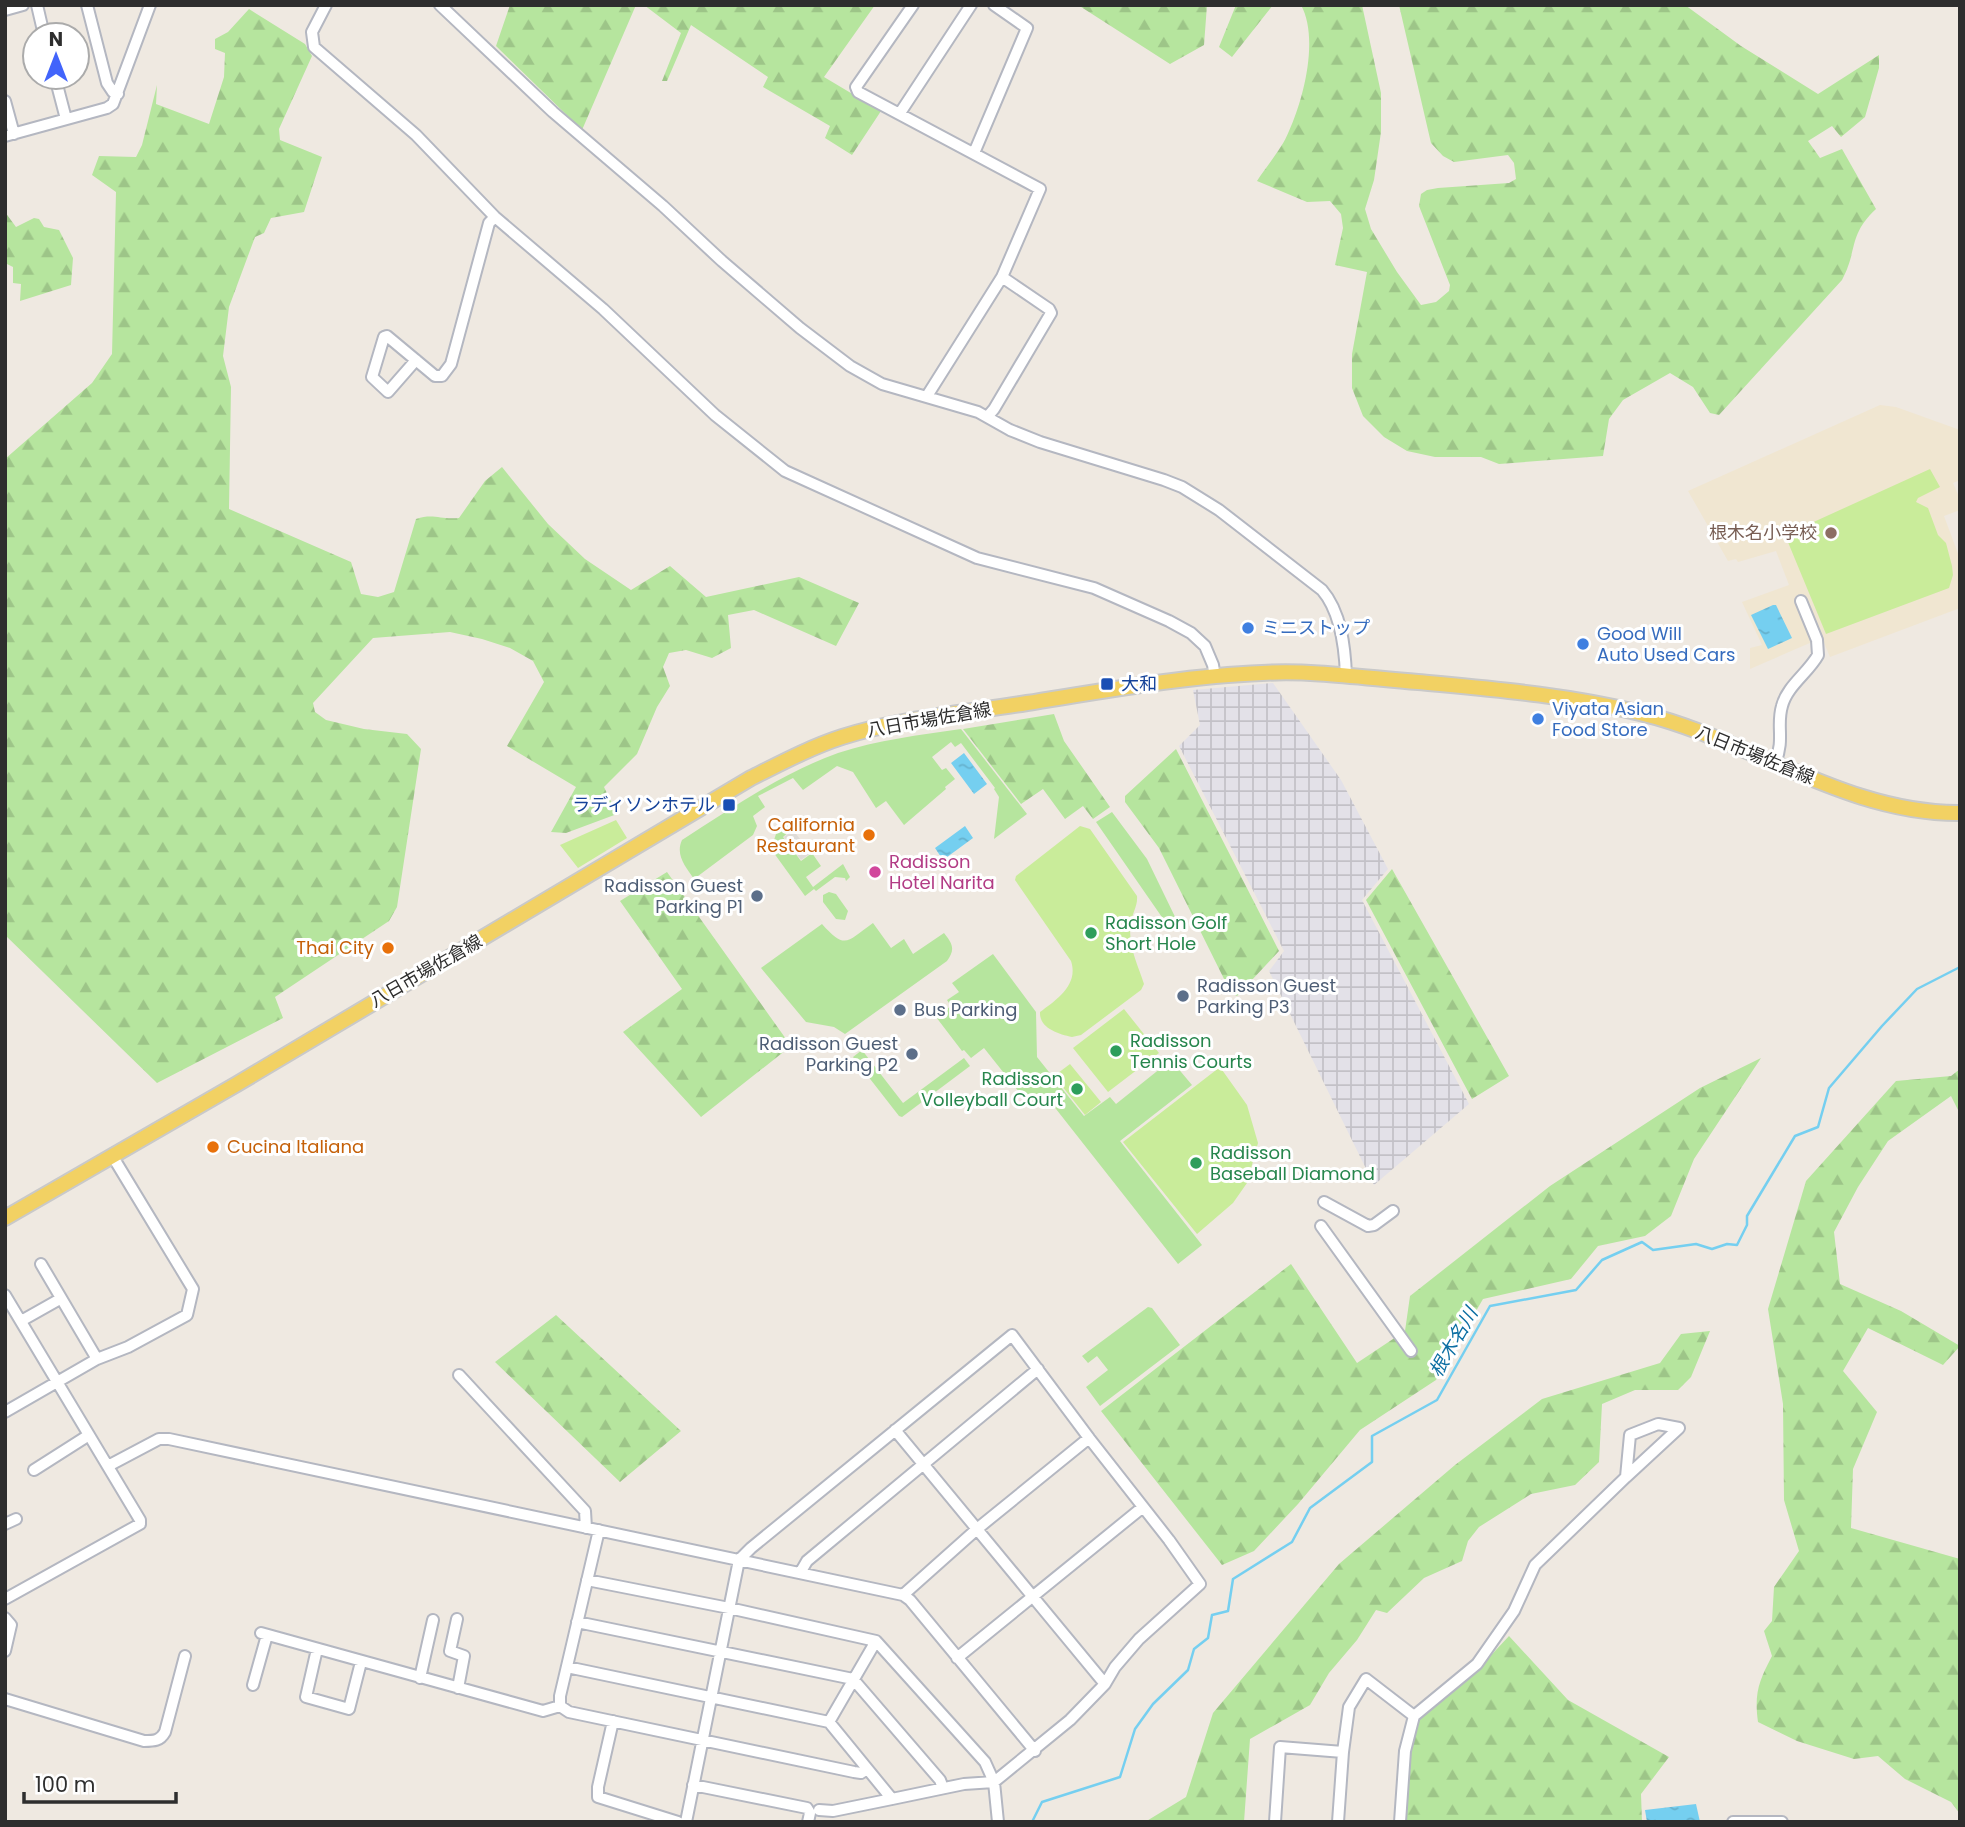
<svg xmlns="http://www.w3.org/2000/svg" width="1965" height="1827" viewBox="0 0 1965 1827" font-family="Poppins,'Noto Sans JP',sans-serif">
<style>
.industrial{fill:url(#industrial-grid)}
.education{fill:#f0e6d1}
.grass{fill:#b6e59e}
.forest{fill:url(#forest-firs)}
.pitch{fill:#c9ec9a}
.plaza{fill:#dfdcd8}
.water{fill:url(#water-ripples)}
.lines{fill:none;stroke-linecap:round;stroke-linejoin:round}
.stream{stroke:#75cff0;stroke-width:2.5}
.minor-casing{stroke:#b4b7c1;stroke-width:14}
.major-casing{stroke:#c9c9c9;stroke-width:18}
.minor{stroke:#fff;stroke-width:10}
.major{stroke:#f2d163;stroke-width:14}
.education-dot{fill:#8d6e63;stroke:#fff;stroke-width:2.5}
.shop-dot{fill:#3f7fe0;stroke:#fff;stroke-width:2.5}
.transit-dot{fill:#1a4fb4;stroke:#fff;stroke-width:2.5}
.food-dot{fill:#e8710a;stroke:#fff;stroke-width:2.5}
.hotel-dot{fill:#d1479c;stroke:#fff;stroke-width:2.5}
.service-dot{fill:#5c6f8a;stroke:#fff;stroke-width:2.5}
.leisure-dot{fill:#2e9e5b;stroke:#fff;stroke-width:2.5}
.labels{text-anchor:middle;stroke-width:6;stroke-linejoin:round;paint-order:stroke}
.education-label{font-size:18px;fill:#785e54;stroke:#fff;text-anchor:end}
.shop-label{font-size:18px;fill:#366cbe;stroke:#fff;text-anchor:start}
.transit-label{font-size:18px;fill:#164399;stroke:#fff;text-anchor:start}
.street-label{font-size:18px;fill:#2e2e2e;stroke:#fff}
.food-label{font-size:18px;fill:#c56008;stroke:#fff;text-anchor:end}
.hotel-label{font-size:18px;fill:#b23c85;stroke:#fff;text-anchor:start}
.service-label{font-size:18px;fill:#4e5e75;stroke:#fff;text-anchor:end}
.leisure-label{font-size:18px;fill:#27864d;stroke:#fff;text-anchor:start}
.water-label{font-size:19px;font-style:italic;fill:#0d6fa3;stroke:#fff}
</style>
<defs>
<pattern id="industrial-grid" width="8" height="8" patternUnits="userSpaceOnUse" patternTransform="scale(1.75)"><rect width="8" height="8" fill="#e3e1e8"/><path d="M0 4h8M4 0v8" fill="none" stroke="#c3c1c7"/></pattern>
<pattern id="forest-firs" width="22" height="20" patternUnits="userSpaceOnUse" patternTransform="scale(1.75)"><rect width="22" height="20" fill="#b6e59e"/><path d="M5 1l3.5 6h-7zM16 11l3.5 6h-7z" fill="#9dc588"/></pattern>
<pattern id="water-ripples" width="26" height="14" patternUnits="userSpaceOnUse" patternTransform="scale(1.75)"><rect width="26" height="14" fill="#75cff0"/><path d="M2 4q2-2 4 0t4 0M15 11q2-2 4 0t4 0" fill="none" stroke="#66b2ce"/></pattern>
</defs>
<rect width="100%" height="100%" fill="#efe9e1"/>
<!-- industrial -->
<path class="industrial" d="M 1273,683 L 1341,780 L 1388,869 L 1362,900 L 1469,1104 L 1374,1185 L 1269,971 L 1284,951 L 1179,746 L 1200,725 L 1193,690 Z"/>
<!-- education -->
<path class="education" d="M 1880,405 L 1896,407 L 1960,430 L 1960,480 L 1953,483 L 1960,499 L 1960,510 L 1944,516 L 1960,559 L 1960,608 L 1830,657 L 1806,599 L 1797,603 L 1812,642 L 1750,669 L 1750,648 L 1762,645 L 1742,602 L 1789,585 L 1776,551 L 1738,562 L 1736,559 L 1728,561 L 1688,491 Z"/>
<!-- grass -->
<path class="grass" d="M 961,729 L 1027,814 L 994,839 L 999,797 L 994,789 L 995,788 L 961,743 L 955,747 L 951,742 L 932,757 L 942,770 L 946,768 L 955,779 L 945,787 L 946,789 L 904,825 L 886,801 L 876,808 L 853,772 L 837,766 L 803,790 L 793,778 L 758,796 L 765,807 L 753,816 L 757,826 L 753,835 L 694,879 C 686,867 675,855 682,840 C 732,808 782,773 838,753 C 878,740 919,735 961,729 Z
M 1112,812 L 1147,859 L 1178,923 L 1166,923 L 1096,822 Z
M 788,824 L 792,829 L 783,837 L 801,861 L 812,853 L 821,866 L 806,877 L 813,887 L 843,864 L 850,877 L 846,881 L 845,878 L 835,877 L 816,891 L 814,889 L 805,896 L 771,849 L 776,834 Z
M 829,892 L 836,894 L 848,911 L 845,920 L 836,919 L 823,902 L 823,895 Z
M 873,923 L 891,948 L 904,939 L 913,954 L 944,933 C 952,943 956,949 947,961 L 845,1034 L 834,1027 L 806,1022 L 761,968 L 822,924 C 846,951 847,941 873,923 Z
M 993,954 L 1036,1012 L 1037,1057 L 1084,1116 L 1110,1097 L 1116,1104 L 1171,1060 L 1192,1085 L 1120,1141 L 1202,1245 L 1178,1264 L 1045,1095 L 1030,1106 L 984,1048 L 971,1058 L 964,1050 L 962,1051 L 936,1017 L 951,1006 L 947,1000 L 959,992 L 952,983 Z
M 862,1050 L 903,1103 L 964,1058 L 970,1066 L 902,1117 L 899,1116 L 853,1057 Z
M 1148,1307 L 1152,1308 L 1180,1345 L 1100,1406 L 1086,1387 L 1108,1370 L 1097,1356 L 1088,1363 L 1082,1356 Z"/>
<!-- forest -->
<path class="forest" d="M 510,5 L 636,5 L 582,130 L 496,46 Z
M 644,5 L 875,5 L 824,77 L 881,111 L 852,155 L 825,138 L 830,126 L 763,87 L 768,77 L 691,25 L 667,81 L 662,81 L 681,33 Z
M 1078,5 L 1207,5 L 1204,45 L 1170,64 Z
M 1236,5 L 1273,5 L 1232,57 L 1219,47 Z
M 1301,5 L 1362,5 L 1381,93 L 1381,132 L 1374,180 L 1365,209 L 1371,229 L 1397,272 L 1421,305 L 1436,302 L 1449,291 L 1450,285 L 1419,206 L 1421,194 L 1427,190 L 1438,188 L 1509,183 L 1516,179 L 1514,163 L 1508,155 L 1454,162 L 1443,156 L 1431,143 L 1399,5 L 1685,5 L 1741,46 L 1818,94 L 1879,55 L 1879,68 L 1865,117 L 1841,137 L 1832,126 L 1808,141 L 1820,158 L 1842,149 L 1876,209 C 1848,235 1858,250 1842,280 L 1719,415 L 1710,413 L 1693,387 L 1670,373 L 1623,400 L 1609,419 L 1603,456 L 1499,464 L 1481,457 L 1435,457 L 1407,451 L 1384,437 L 1363,416 L 1352,388 L 1352,354 L 1367,272 L 1335,265 L 1343,228 L 1341,214 L 1330,201 L 1307,202 L 1257,181 C 1267,165 1282,149 1289,131 C 1304,98 1319,38 1301,5 Z
M 249,9 L 305,44 L 312,56 L 279,129 L 280,140 L 322,157 L 304,212 L 271,218 L 264,233 L 255,237 L 229,307 L 223,356 L 231,387 L 229,509 L 351,562 L 361,594 L 378,597 L 394,592 L 416,519 C 434,513 440,520 459,518 L 485,481 L 502,467 L 548,524 L 585,559 L 631,590 L 670,566 L 706,597 L 799,577 L 859,603 L 836,646 L 754,610 L 728,615 L 731,648 L 712,658 L 686,650 L 669,653 L 663,667 L 670,686 L 657,707 L 637,754 L 604,787 L 617,814 L 566,833 L 551,832 L 576,787 L 507,746 L 544,682 L 533,661 L 510,648 L 482,639 L 450,632 L 373,638 L 313,703 L 315,712 L 326,720 L 364,729 L 407,734 L 421,749 L 397,907 L 389,921 L 275,997 L 283,1018 L 157,1083 L 5,935 L 5,459 L 92,383 L 112,354 L 116,192 L 92,175 L 99,156 L 136,157 L 142,145 L 157,85 L 156,104 L 209,124 L 224,77 L 225,53 L 215,49 L 215,39 L 228,32 Z
M 5,212 L 16,227 L 34,218 L 39,219 L 44,227 L 59,230 L 73,258 L 71,285 L 20,301 L 21,284 L 13,283 L 13,267 L 5,263 Z
M 1054,714 L 1064,741 L 1110,807 L 1093,819 L 1083,806 L 1065,819 L 1043,789 L 1021,804 L 963,729 Z
M 1176,749 L 1279,951 L 1237,996 L 1231,993 L 1159,848 L 1125,802 L 1125,796 Z
M 1392,869 L 1509,1076 L 1472,1099 L 1366,900 Z
M 667,872 L 791,1046 L 701,1117 L 623,1032 L 682,989 L 620,901 Z
M 1761,1058 L 1694,1159 L 1671,1216 L 1645,1236 L 1598,1246 L 1571,1279 L 1483,1299 L 1436,1380 L 1360,1430 L 1298,1504 L 1254,1551 L 1222,1565 L 1101,1411 L 1291,1264 L 1357,1363 L 1405,1331 L 1410,1296 L 1550,1186 L 1700,1088 Z
M 1960,1069 L 1960,1114 L 1951,1096 L 1888,1141 L 1858,1187 L 1834,1232 L 1840,1284 L 1901,1311 L 1960,1346 L 1943,1365 L 1868,1328 L 1843,1371 L 1877,1412 L 1853,1469 L 1851,1528 L 1960,1559 L 1960,1814 L 1951,1802 L 1905,1779 L 1878,1756 L 1854,1759 L 1797,1741 L 1758,1722 C 1754,1693 1759,1681 1772,1656 L 1764,1631 L 1772,1621 L 1774,1587 L 1799,1551 L 1784,1500 L 1783,1404 L 1768,1309 L 1806,1181 L 1896,1081 L 1951,1076 Z
M 556,1315 L 681,1431 L 620,1482 L 495,1362 Z
M 1710,1331 L 1691,1377 L 1678,1390 L 1635,1390 L 1602,1404 L 1599,1462 L 1575,1485 L 1531,1494 L 1479,1527 L 1468,1541 L 1462,1561 L 1424,1578 L 1387,1613 L 1376,1610 L 1357,1640 L 1329,1673 L 1310,1705 L 1250,1739 L 1244,1822 L 1145,1822 L 1186,1797 L 1213,1713 L 1339,1564 L 1455,1465 L 1542,1399 L 1660,1363 L 1681,1334 Z
M 1509,1636 L 1568,1700 L 1669,1757 L 1641,1794 L 1642,1822 L 1404,1822 L 1409,1751 L 1417,1717 L 1481,1666 Z"/>
<!-- pitch -->
<path class="pitch" d="M 1930,469 L 1940,487 L 1918,498 L 1916,502 L 1928,508 L 1938,535 L 1946,543 L 1952,566 L 1953,575 L 1949,588 L 1826,634 L 1785,535 Z
M 616,820 L 627,838 L 578,868 L 560,845 Z
M 1080,826 L 1090,829 L 1137,896 C 1138,906 1132,913 1131,923 C 1127,944 1138,965 1144,984 L 1141,990 L 1081,1035 L 1072,1037 C 1058,1034 1039,1028 1040,1012 C 1056,1000 1079,985 1071,961 L 1015,880 L 1016,876 Z
M 1124,1009 L 1159,1053 L 1108,1092 L 1073,1048 Z
M 1070,1064 L 1101,1102 L 1085,1115 L 1054,1076 Z
M 1220,1067 L 1247,1105 L 1258,1143 L 1247,1183 L 1233,1203 L 1197,1234 L 1123,1142 Z"/>
<!-- plaza -->
<path class="plaza" d="M 793,830 L 811,853 L 801,860 L 784,837 Z"/>
<!-- water -->
<path class="water" d="M 1773,605 L 1776,605 L 1792,638 L 1768,649 L 1751,615 Z
M 964,753 L 987,784 L 974,794 L 951,763 Z
M 965,826 L 973,838 L 943,860 L 935,848 Z
M 1696,1804 L 1700,1822 L 1647,1822 L 1645,1810 Z"/>
<g class="lines">
<!-- stream -->
<path class="stream" d="M 1032,1822 L 1042,1802 L 1120,1777 L 1135,1729 L 1153,1704 L 1188,1670 L 1194,1649 L 1208,1638 L 1212,1615 L 1228,1611 L 1233,1579 L 1292,1542 L 1310,1508 L 1372,1462 L 1372,1436 L 1437,1400 L 1490,1306 L 1576,1290 L 1602,1260 L 1642,1242 L 1653,1250 L 1696,1244 L 1712,1249 L 1727,1244 L 1737,1245 L 1747,1225 L 1747,1216 L 1795,1136 L 1818,1127 L 1829,1088 L 1882,1026 L 1917,989 L 1960,967"/>
<defs>
<path id="minor" d="M 37,5 L 44,35
M 87,5 L 107,83 L 113,92 L 118,94
M 326,5 L 312,32 L 314,47 L 416,135 L 495,217 L 603,309 L 715,415 L 785,471 L 977,558 L 1094,588 L 1169,621 L 1191,633 L 1205,646 L 1213,665 L 1215,677
M 440,5 L 553,112 L 663,206 L 722,261 L 800,328 L 850,366 L 882,384 L 978,412 L 1010,430 L 1040,442 L 1164,480 L 1182,487 L 1219,510 L 1322,590 C 1341,612 1345,647 1346,676
M 913,5 L 856,87 L 858,92 L 1040,189 L 1002,277 L 927,396
M 5,10 L 23,5
M 55,77 L 66,119
M 5,101 L 14,134
M 900,113 L 971,5
M 5,136 L 107,108 L 113,104 L 150,5
M 974,153 L 1027,28 L 994,5
M 416,360 L 388,392 L 372,377 L 384,337 L 387,336 L 435,376 L 442,376 L 451,364 L 489,223 L 495,217
M 988,416 L 994,409 L 1051,313 L 1049,309 L 1002,277
M 1775,763 C 1785,739 1776,726 1782,706 C 1787,686 1808,673 1818,655 L 1817,640 L 1801,601
M 1324,1202 L 1368,1226 L 1374,1225 L 1393,1211
M 1321,1226 L 1411,1351
M 41,1264 L 97,1359
M 5,1295 L 140,1520 L 140,1524 L 5,1599
M 21,1321 L 60,1299
M 459,1375 L 585,1511 L 586,1528
M 5,1412 L 97,1359 L 128,1347 L 187,1315 L 193,1289 L 113,1157
M 1658,1424 L 1679,1428 L 1626,1477 L 1630,1435 Z
M 895,1430 L 1105,1684
M 108,1466 L 159,1439 L 169,1439 L 903,1595 L 910,1600 L 1035,1751
M 34,1470 L 89,1435
M 5,1524 L 16,1519
M 599,1530 L 560,1696 L 560,1706 L 569,1712 L 854,1772 L 861,1773 L 867,1769
M 800,1573 L 807,1561 L 1038,1369
M 587,1580 L 729,1608 L 876,1641 L 985,1762 L 994,1782 L 998,1822
M 5,1618 L 11,1625 L 5,1651
M 457,1619 L 450,1651 L 464,1656 L 458,1688
M 577,1622 L 853,1679 L 940,1780 L 943,1788
M 261,1633 L 543,1711 L 560,1706
M 876,1641 L 829,1722 L 892,1799 L 964,1784 L 994,1782 L 1070,1720 L 1105,1684 L 1115,1667 L 1139,1639 L 1200,1584 L 1169,1540 L 1089,1438 L 977,1529 L 903,1595
M 317,1649 L 306,1697 L 349,1709 L 361,1662
M 957,1658 L 1143,1507
M 567,1667 L 829,1722
M 420,1678 L 433,1620
M 253,1685 L 267,1635
M 5,1699 L 144,1741 C 154,1741 160,1741 165,1732 L 185,1656
M 613,1721 L 598,1787 L 598,1797 L 678,1822
M 693,1785 L 807,1808 L 810,1813 L 808,1822
M 819,1810 L 833,1811 L 892,1799
M 686,1822 L 739,1560 L 751,1548 L 1012,1335 L 1089,1438
M 1275,1822 L 1280,1747 L 1343,1752
M 1338,1822 L 1343,1752 L 1349,1707 L 1366,1679 L 1414,1716
M 1400,1822 L 1405,1751 L 1414,1716 L 1477,1664 L 1514,1611 L 1535,1565 L 1626,1477
M 1733,1822 L 1782,1822"/>
<path id="major" d="M 5,1218 L 237,1084 L 751,778 C 781,763 811,747 842,737 C 902,718 965,713 1027,703 C 1103,691 1185,676 1262,673 C 1314,670 1366,678 1418,682 C 1492,689 1568,695 1640,713 C 1749,739 1846,814 1960,813"/>
</defs>
<!-- minor casing -->
<use href="#minor" class="minor-casing"/>
<!-- major casing -->
<use href="#major" class="major-casing"/>
<!-- minor -->
<use href="#minor" class="minor"/>
<!-- major -->
<use href="#major" class="major"/>
</g>
<!-- markers -->
<circle class="education-dot" cx="1831" cy="533" r="7"/>
<g class="shop-dot">
<circle cx="1248" cy="628" r="7"/>
<circle cx="1583" cy="644" r="7"/>
<circle cx="1538" cy="719" r="7"/>
</g>
<g class="transit-dot">
<rect x="1100" y="677" width="14" height="14" rx="3.5"/>
<rect x="722" y="798" width="14" height="14" rx="3.5"/>
</g>
<g class="food-dot">
<circle cx="869" cy="835" r="7"/>
<circle cx="388" cy="948" r="7"/>
<circle cx="213" cy="1147" r="7"/>
</g>
<circle class="hotel-dot" cx="875" cy="872" r="7"/>
<g class="service-dot">
<circle cx="757" cy="896" r="7"/>
<circle cx="1183" cy="996" r="7"/>
<circle cx="900" cy="1010" r="7"/>
<circle cx="912" cy="1054" r="7"/>
</g>
<g class="leisure-dot">
<circle cx="1091" cy="933" r="7"/>
<circle cx="1116" cy="1051" r="7"/>
<circle cx="1077" cy="1089" r="7"/>
<circle cx="1196" cy="1163" r="7"/>
</g>
<g class="labels">
<!-- education labels -->
<g class="education-label">
<text x="1817" y="539">根木名小学校</text>
</g>
<!-- shop labels -->
<g class="shop-label">
<text x="1262" y="634">ミニストップ</text>
<text x="1597" y="640">Good Will<tspan x="1597" dy="21">Auto Used Cars</tspan></text>
<text x="1552" y="715">Viyata Asian<tspan x="1552" dy="21">Food Store</tspan></text>
</g>
<!-- transit labels -->
<g class="transit-label">
<text x="1121" y="690">大和</text>
<text x="715" y="811" text-anchor="end">ラディソンホテル</text>
</g>
<!-- street labels -->
<g class="street-label">
<text transform="translate(929 720) rotate(-10)" y="6">八日市場佐倉線</text>
<text transform="translate(1755 755) rotate(22)" y="6">八日市場佐倉線</text>
<text transform="translate(426 971) rotate(-30)" y="6">八日市場佐倉線</text>
</g>
<!-- food labels -->
<g class="food-label">
<text x="855" y="831">California<tspan x="855" dy="21">Restaurant</tspan></text>
<text x="374" y="954">Thai City</text>
<text x="227" y="1153" text-anchor="start">Cucina Italiana</text>
</g>
<!-- hotel labels -->
<g class="hotel-label">
<text x="889" y="868">Radisson<tspan x="889" dy="21">Hotel Narita</tspan></text>
</g>
<!-- service labels -->
<g class="service-label">
<text x="743" y="892">Radisson Guest<tspan x="743" dy="21">Parking P1</tspan></text>
<text x="1197" y="992" text-anchor="start">Radisson Guest<tspan x="1197" dy="21">Parking P3</tspan></text>
<text x="914" y="1016" text-anchor="start">Bus Parking</text>
<text x="898" y="1050">Radisson Guest<tspan x="898" dy="21">Parking P2</tspan></text>
</g>
<!-- leisure labels -->
<g class="leisure-label">
<text x="1105" y="929">Radisson Golf<tspan x="1105" dy="21">Short Hole</tspan></text>
<text x="1130" y="1047">Radisson<tspan x="1130" dy="21">Tennis Courts</tspan></text>
<text x="1063" y="1085" text-anchor="end">Radisson<tspan x="1063" dy="21">Volleyball Court</tspan></text>
<text x="1210" y="1159">Radisson<tspan x="1210" dy="21">Baseball Diamond</tspan></text>
</g>
<!-- water labels -->
<g class="water-label">
<text transform="translate(1453 1342) rotate(-60)" y="7">根木名川</text>
</g>
</g>
<!-- border -->
<rect width="1965" height="1827" fill="none" stroke="#2e2e2e" stroke-width="14"/>
<!-- north arrow -->
<g transform="translate(56 56)"><circle r="33" fill="#ffffff" stroke="#ababab" stroke-width="2"/>
<path d="M0-5L12 26L0 18L-12 26Z" fill="#4264fb"/>
<text y="-10" font-size="19" font-weight="bold" text-anchor="middle" fill="#2e2e2e">N</text>
</g>
<!-- scale -->
<path d="M24 1792v10h152v-10" fill="none" stroke="#2e2e2e" stroke-width="3.5"/>
<text x="35" y="1792" font-size="21" fill="#2e2e2e" stroke="#ffffff" stroke-width="5" paint-order="stroke">100 m</text>
</svg>
